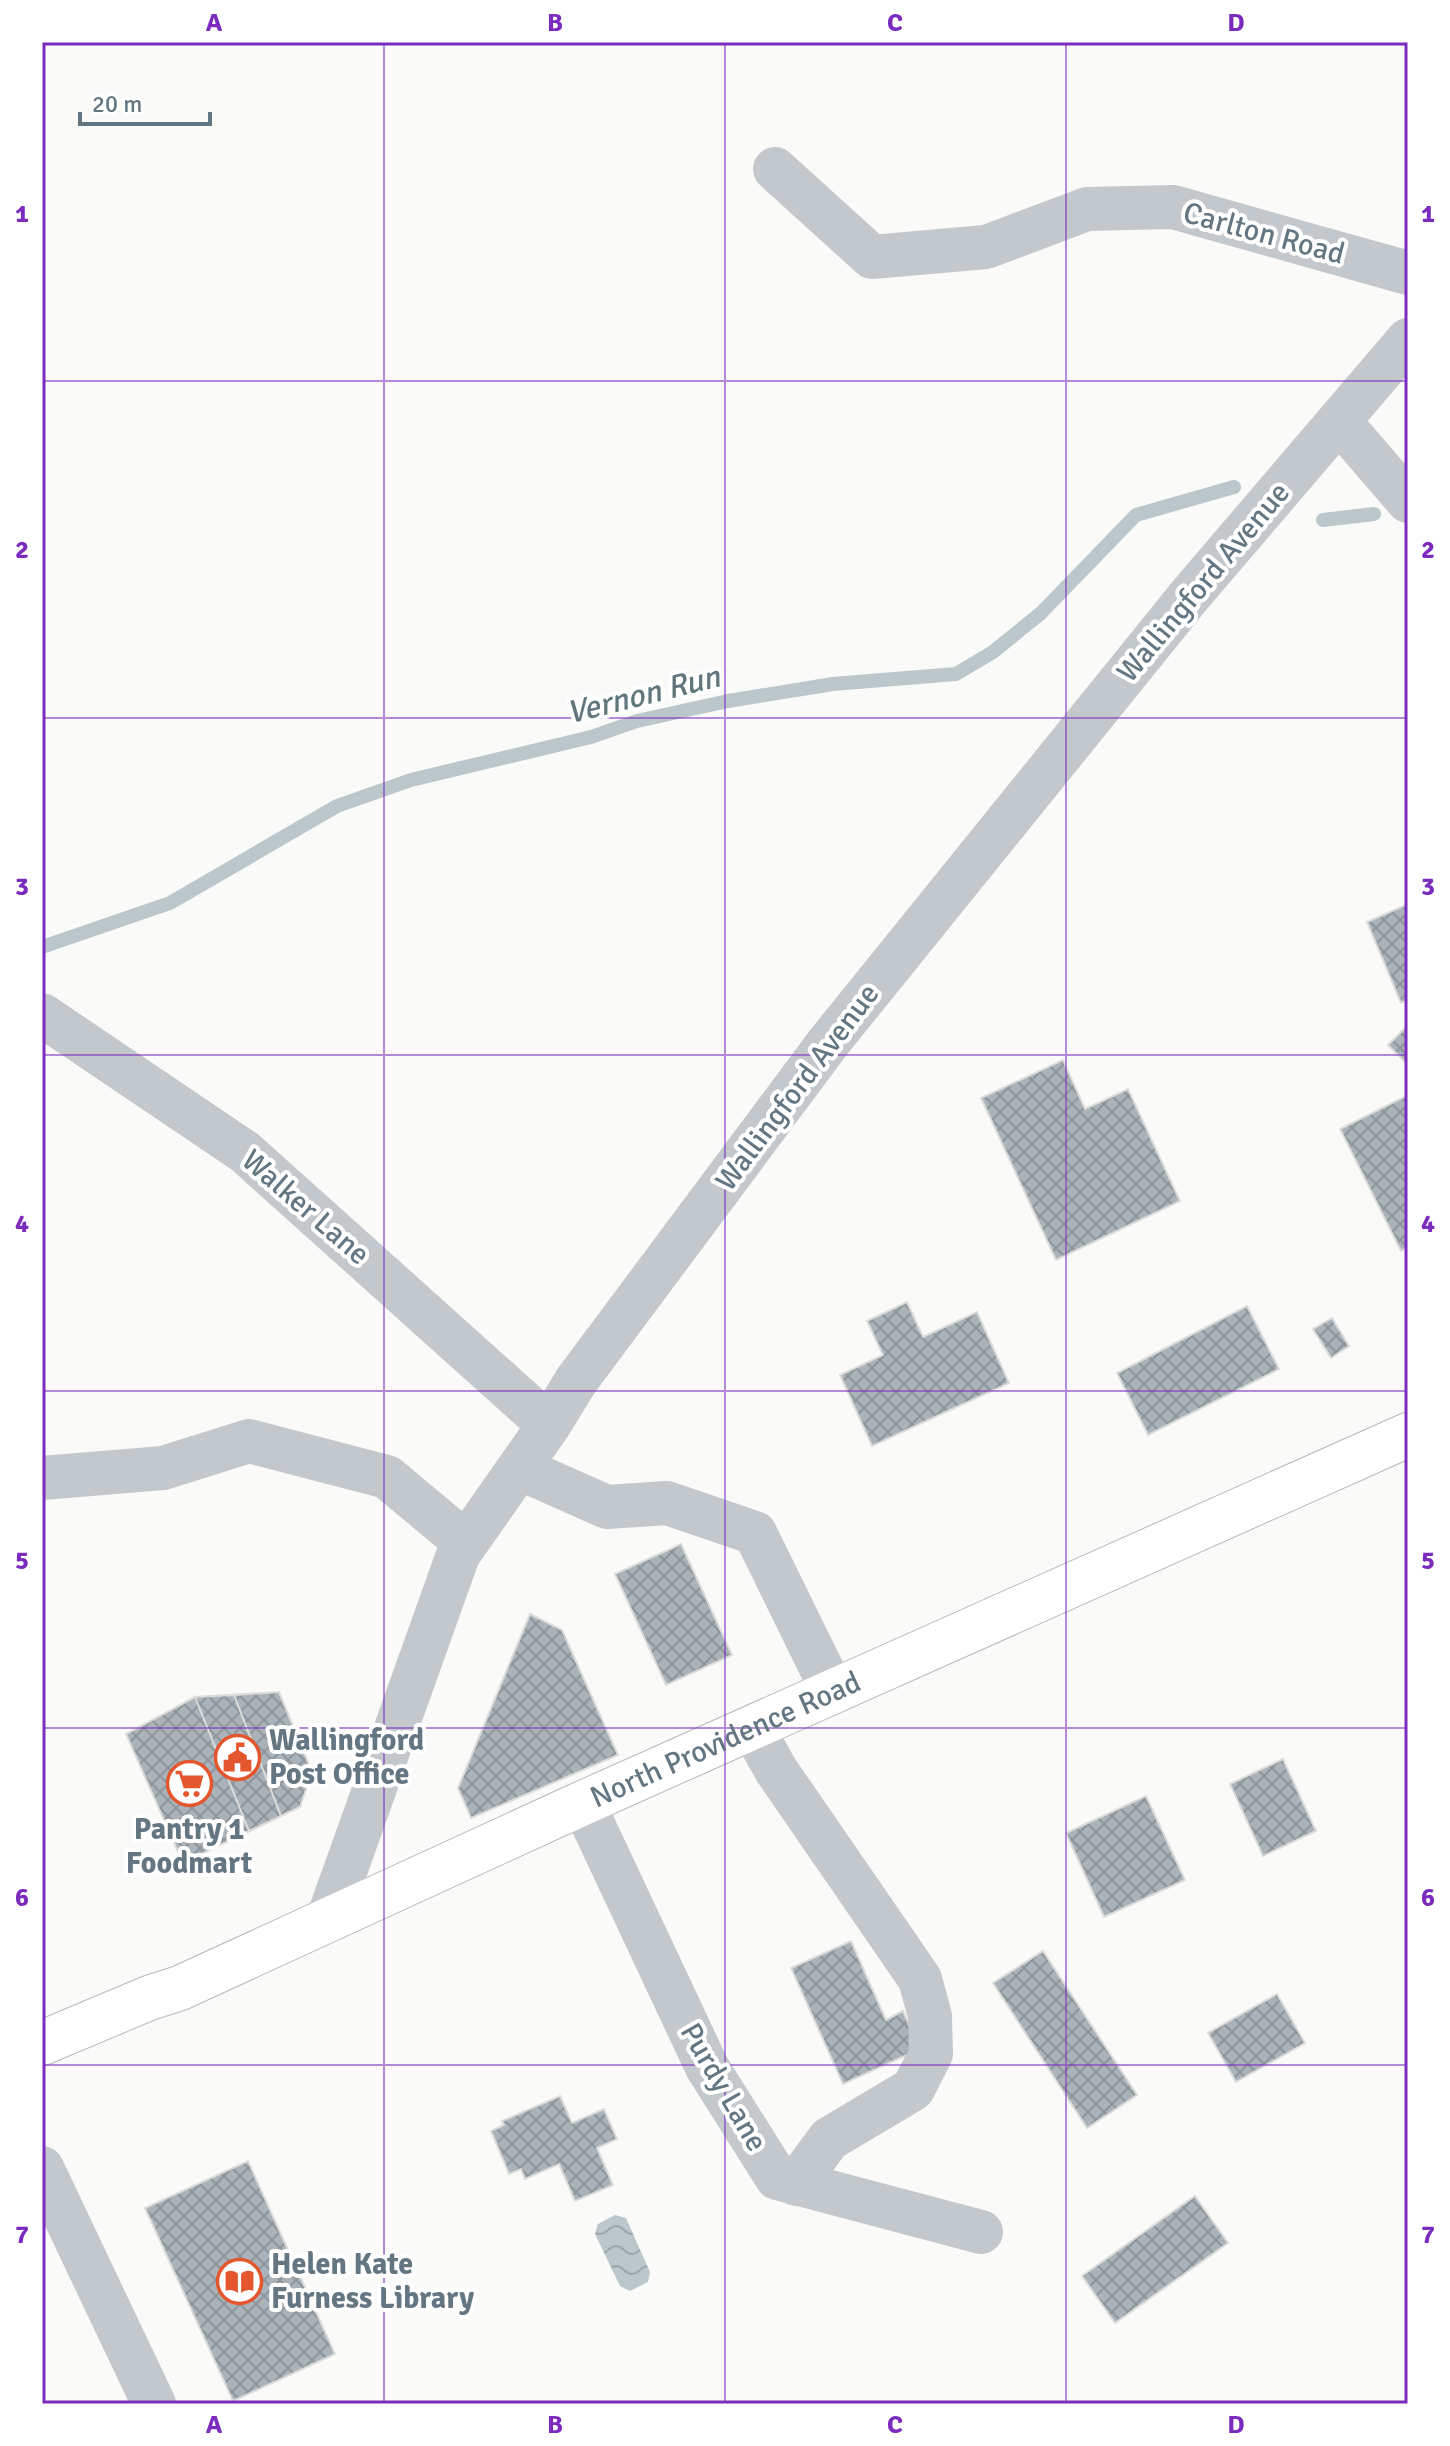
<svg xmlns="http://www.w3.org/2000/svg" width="1450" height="2446" viewBox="0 0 1450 2446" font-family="Signika,sans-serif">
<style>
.water{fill:url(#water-waves)}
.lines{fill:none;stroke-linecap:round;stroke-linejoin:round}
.stream{stroke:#bbc7cb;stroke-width:14}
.building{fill:url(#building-cross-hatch);stroke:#dcdcda;stroke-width:2}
.major-casing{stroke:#b5babe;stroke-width:46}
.minor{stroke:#c3c8cc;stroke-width:44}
.major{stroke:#fff;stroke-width:44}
.grid{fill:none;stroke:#7b2cbf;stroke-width:2;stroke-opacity:0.55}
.labels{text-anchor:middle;stroke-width:8;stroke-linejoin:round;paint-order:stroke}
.street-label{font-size:30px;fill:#657683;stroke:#fff}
.poi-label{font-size:30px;font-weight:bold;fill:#657683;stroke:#fff;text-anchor:start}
.water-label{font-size:32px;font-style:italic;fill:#60757c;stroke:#fff}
.neatline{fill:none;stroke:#7b2cbf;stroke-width:3}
.grid-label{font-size:26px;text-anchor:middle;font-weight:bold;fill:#7b2cbf}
</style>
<defs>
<pattern id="water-waves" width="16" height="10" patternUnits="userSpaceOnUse" patternTransform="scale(2)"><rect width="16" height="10" fill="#bbc7cb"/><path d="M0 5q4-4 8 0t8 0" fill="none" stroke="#9ca6aa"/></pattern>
<pattern id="building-cross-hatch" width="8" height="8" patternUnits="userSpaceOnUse" patternTransform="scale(2)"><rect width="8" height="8" fill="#aab3b9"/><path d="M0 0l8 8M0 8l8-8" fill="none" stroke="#8e969c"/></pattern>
</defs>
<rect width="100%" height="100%" fill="#fafaf8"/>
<!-- water -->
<path class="water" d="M 615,2215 L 626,2218 L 650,2272 L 648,2282 L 630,2291 L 620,2286 L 595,2234 L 598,2224 Z"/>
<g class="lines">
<!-- stream -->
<path class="stream" d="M 1323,520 L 1374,514
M 42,947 L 170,903 L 337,806 L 411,780 L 591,737 L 637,721 L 728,701 L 833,684 L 956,674 L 993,652 L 1041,613 L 1136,515 L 1234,487"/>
</g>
<!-- building -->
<path class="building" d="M 1408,904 L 1408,1000 L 1401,1003 L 1367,922 Z
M 1408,1025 L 1408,1065 L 1388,1045 Z
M 1063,1060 L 1085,1109 L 1128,1089 L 1180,1201 L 1056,1260 L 981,1098 Z
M 1408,1095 L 1408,1247 L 1401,1251 L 1340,1129 Z
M 907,1302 L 923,1337 L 977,1312 L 1009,1383 L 872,1446 L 840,1375 L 883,1355 L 867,1321 Z
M 1247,1306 L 1279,1369 L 1148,1435 L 1117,1373 Z
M 1332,1318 L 1349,1346 L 1331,1358 L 1313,1329 Z
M 681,1544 L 732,1655 L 666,1685 L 615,1574 Z
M 530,1614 L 562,1630 L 618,1755 L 471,1818 L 458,1788 Z
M 279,1692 L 312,1772 L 300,1807 L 183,1863 L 126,1734 L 195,1697 Z
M 279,1692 L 312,1772 L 300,1807 L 281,1816 L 234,1695 Z
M 234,1695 L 281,1816 L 249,1831 L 195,1697 Z
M 195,1697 L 249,1831 L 183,1863 L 126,1734 Z
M 1283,1759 L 1316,1831 L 1263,1856 L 1230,1784 Z
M 1146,1796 L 1185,1880 L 1104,1917 L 1066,1833 Z
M 851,1941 L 886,2020 L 903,2011 L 920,2049 L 843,2084 L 791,1968 Z
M 1043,1951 L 1137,2095 L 1087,2128 L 993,1983 Z
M 1277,1994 L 1305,2043 L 1236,2082 L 1208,2033 Z
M 560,2096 L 572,2123 L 604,2109 L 617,2139 L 597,2148 L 613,2185 L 575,2201 L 559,2164 L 525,2179 L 521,2169 L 509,2174 L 491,2131 L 504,2125 L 502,2121 Z
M 248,2161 L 335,2354 L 233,2401 L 145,2208 Z
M 1195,2196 L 1228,2243 L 1115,2323 L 1082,2276 Z"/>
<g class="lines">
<defs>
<g id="major">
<path id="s1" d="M 42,2043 L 149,1998 L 180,1988 L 583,1803 L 1408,1435"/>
</g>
</defs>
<!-- major casing -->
<use href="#major" class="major-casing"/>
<!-- minor -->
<path class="minor" d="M 775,169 L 872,257 L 986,247 L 1087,209 L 1173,207 L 1408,273
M 1339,421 L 1408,501
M 42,1015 L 245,1152 L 549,1425
M 519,1468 L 607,1507 L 667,1503 L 755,1533 L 833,1692
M 42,1478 L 163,1468 L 249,1441 L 387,1477 L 466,1543
M 753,1729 L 776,1770 L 920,1979 L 930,2016 L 931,2054 L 913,2089 L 829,2139 L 796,2184
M 583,1803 L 707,2067 L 777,2178 L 981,2232
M 328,1919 L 458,1555 L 549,1425 L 576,1381 L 828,1043 L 1190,595 L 1408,340
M 42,2168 L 154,2404"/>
<!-- major -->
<use href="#major" class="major"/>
</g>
<!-- grid -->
<path class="grid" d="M 384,42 L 384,2404M 725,42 L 725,2404M 1066,42 L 1066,2404M 42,381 L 1408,381M 42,718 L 1408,718M 42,1055 L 1408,1055M 42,1391 L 1408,1391M 42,1728 L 1408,1728M 42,2065 L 1408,2065"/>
<!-- icons -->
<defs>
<symbol id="civic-ring" viewBox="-11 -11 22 22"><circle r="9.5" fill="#fff" stroke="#e4572e" stroke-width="1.5"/><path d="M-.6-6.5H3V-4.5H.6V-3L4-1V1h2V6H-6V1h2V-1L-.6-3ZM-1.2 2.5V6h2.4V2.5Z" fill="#e4572e"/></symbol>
<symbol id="supermarket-ring" viewBox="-11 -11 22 22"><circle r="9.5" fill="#fff" stroke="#e4572e" stroke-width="1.5"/><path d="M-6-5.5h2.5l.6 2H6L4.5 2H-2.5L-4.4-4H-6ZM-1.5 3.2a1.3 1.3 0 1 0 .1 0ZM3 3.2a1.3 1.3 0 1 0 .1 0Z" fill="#e4572e"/></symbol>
<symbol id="library-ring" viewBox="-11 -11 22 22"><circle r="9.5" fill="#fff" stroke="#e4572e" stroke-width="1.5"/><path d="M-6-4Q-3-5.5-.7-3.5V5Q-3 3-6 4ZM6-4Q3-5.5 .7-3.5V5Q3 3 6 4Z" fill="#e4572e"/></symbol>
</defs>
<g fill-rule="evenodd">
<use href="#civic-ring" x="212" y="1732" width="51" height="51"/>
<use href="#supermarket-ring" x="164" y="1758" width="51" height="51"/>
<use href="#library-ring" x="214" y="2256" width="51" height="51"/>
</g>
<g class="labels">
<!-- street labels -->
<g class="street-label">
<text transform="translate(1264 233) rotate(15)" y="10">Carlton Road</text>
<text transform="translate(1203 582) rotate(-50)" y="10">Wallingford Avenue</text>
<text transform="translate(797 1087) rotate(-53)" y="10">Wallingford Avenue</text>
<text transform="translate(306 1207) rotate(41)" y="10">Walker Lane</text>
<text dy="10" stroke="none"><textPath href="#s1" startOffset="748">North Providence Road</textPath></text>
<text transform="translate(724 2087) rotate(60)" y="10">Purdy Lane</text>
</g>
<!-- poi labels -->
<g class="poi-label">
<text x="269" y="1750">Wallingford<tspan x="269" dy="34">Post Office</tspan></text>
<text x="189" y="1839" text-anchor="middle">Pantry 1<tspan x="189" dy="34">Foodmart</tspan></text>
<text x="271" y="2274">Helen Kate<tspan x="271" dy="34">Furness Library</tspan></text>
</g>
<!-- water labels -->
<g class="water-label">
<text transform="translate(643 694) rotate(-14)" y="11">Vernon Run</text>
</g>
</g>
<!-- border -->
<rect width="1450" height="2446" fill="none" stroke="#ffffff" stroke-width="88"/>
<!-- scale -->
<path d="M80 112v12h130v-12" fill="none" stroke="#657683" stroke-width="4"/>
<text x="92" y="112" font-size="24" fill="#657683" stroke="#ffffff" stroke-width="6" paint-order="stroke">20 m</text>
<rect x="44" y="44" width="1362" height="2358" class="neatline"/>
<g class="grid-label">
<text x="214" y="31">A</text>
<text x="555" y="31">B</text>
<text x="895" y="31">C</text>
<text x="1236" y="31">D</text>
<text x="22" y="222">1</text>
<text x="1428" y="222">1</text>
<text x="22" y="558">2</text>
<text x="1428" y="558">2</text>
<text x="22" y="895">3</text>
<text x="1428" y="895">3</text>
<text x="22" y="1232">4</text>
<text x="1428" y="1232">4</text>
<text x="22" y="1569">5</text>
<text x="1428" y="1569">5</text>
<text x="22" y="1906">6</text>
<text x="1428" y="1906">6</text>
<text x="22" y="2243">7</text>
<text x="1428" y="2243">7</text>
<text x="214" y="2433">A</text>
<text x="555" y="2433">B</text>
<text x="895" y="2433">C</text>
<text x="1236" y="2433">D</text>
</g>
</svg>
